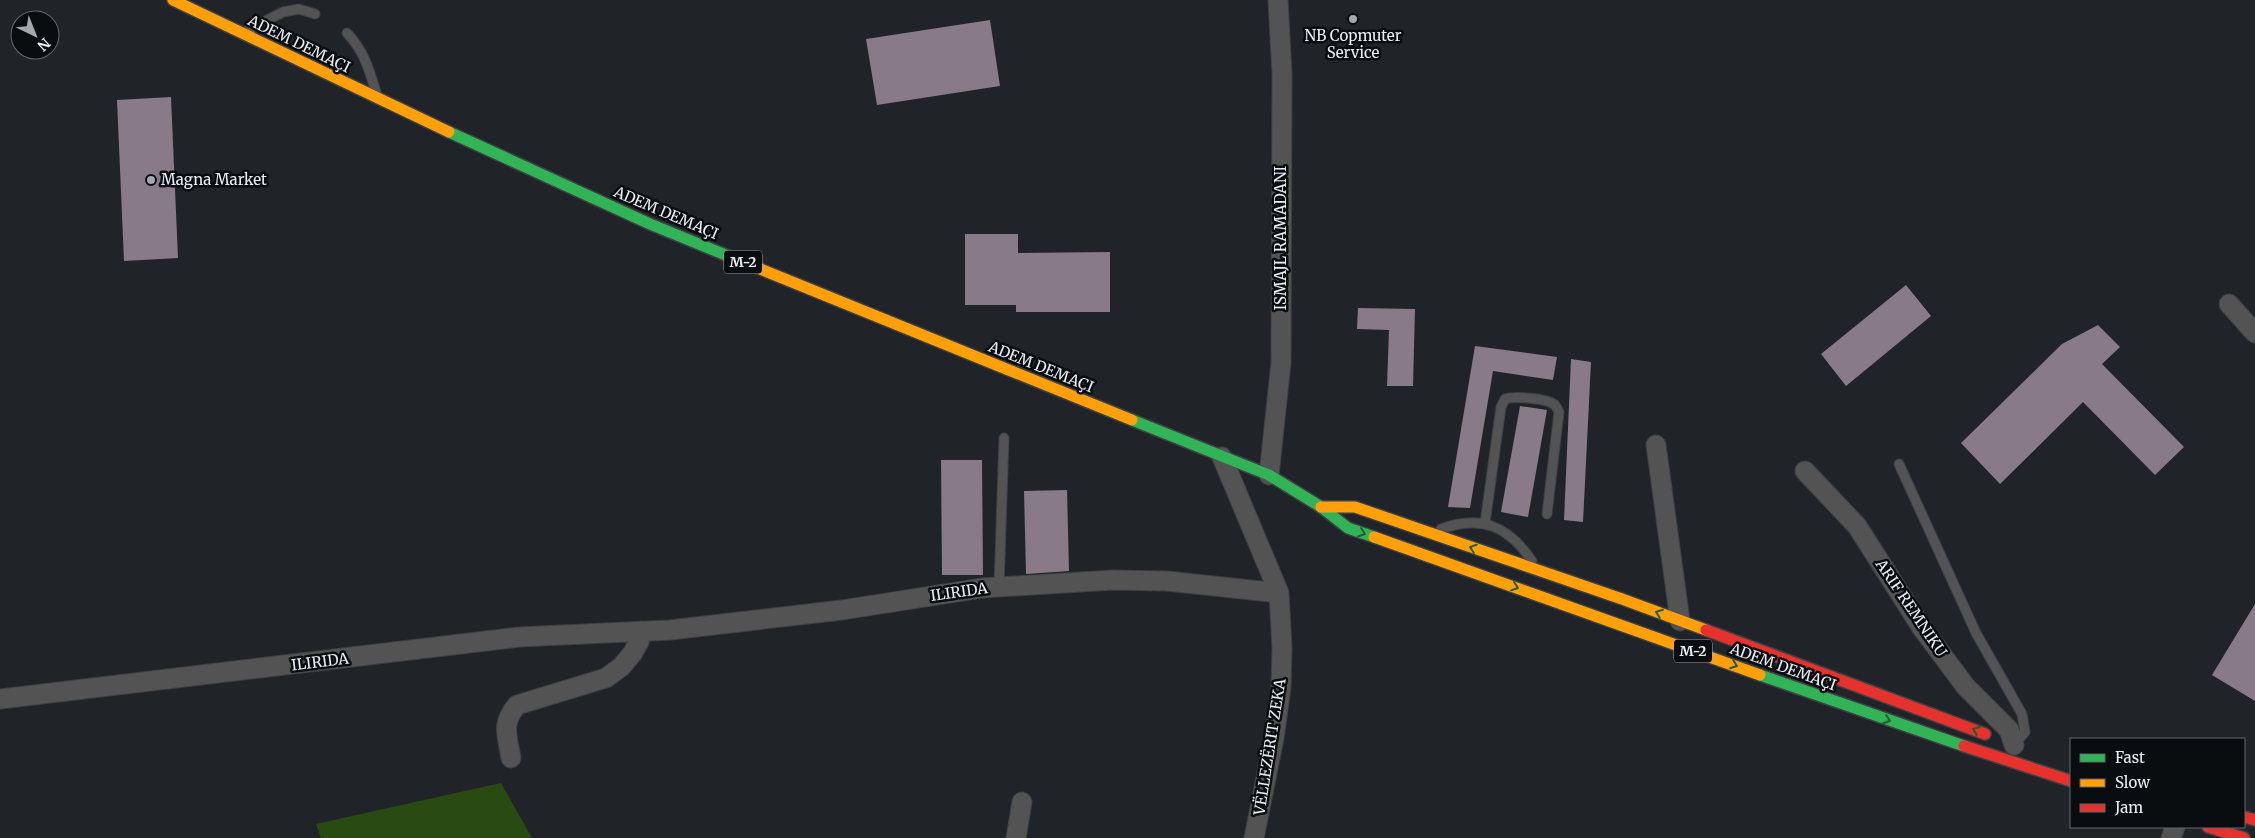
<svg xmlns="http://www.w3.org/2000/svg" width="2255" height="838" viewBox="0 0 2255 838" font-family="Merriweather,serif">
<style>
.green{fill:#294b12}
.building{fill:#887a87}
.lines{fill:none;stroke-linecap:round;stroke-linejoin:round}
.lane-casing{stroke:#3d4044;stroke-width:11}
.street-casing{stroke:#3d4044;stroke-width:21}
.fast-casing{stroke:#3d4044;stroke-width:14}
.slow-casing{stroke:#3d4044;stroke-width:14}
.jam-casing{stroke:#3d4044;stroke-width:14}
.lane{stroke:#545354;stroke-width:9}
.street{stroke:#545354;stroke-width:19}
.fast{stroke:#30b455;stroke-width:11}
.slow{stroke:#ff9f0a;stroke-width:11}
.jam{stroke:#e5322d;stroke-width:11}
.oneway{stroke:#1d6032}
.poi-dot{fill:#a4a8ad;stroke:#0a0d10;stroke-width:2}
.labels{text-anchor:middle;stroke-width:5;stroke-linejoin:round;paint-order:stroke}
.shield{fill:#0a0d10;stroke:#a8abb0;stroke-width:1}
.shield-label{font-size:14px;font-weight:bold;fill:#ebeff5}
.poi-label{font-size:15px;fill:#ebeff5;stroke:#0a0d10}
.street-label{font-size:15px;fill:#ebeff5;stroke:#0a0d10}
</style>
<rect width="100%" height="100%" fill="#202428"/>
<!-- green -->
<path class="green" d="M 501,783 L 532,838 L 321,838 L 316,824 Z"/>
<!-- building -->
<path class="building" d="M 990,20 L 1000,86 L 877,105 L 866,39 Z
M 171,97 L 178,258 L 124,261 L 117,100 Z
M 965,234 L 1018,234 L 1018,253 L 1110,252 L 1110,312 L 1016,312 L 1016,305 L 965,305 Z
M 1906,285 L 1931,316 L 1846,386 L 1821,354 Z
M 1358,308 L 1415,309 L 1413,386 L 1387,386 L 1389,330 L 1357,329 Z
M 2098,325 L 2120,347 L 2102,364 L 2184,447 L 2155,475 L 2083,402 L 2000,484 L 1961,443 L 2062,344 Z
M 1475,346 L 1557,357 L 1553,380 L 1493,371 L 1470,508 L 1448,507 Z
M 1571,359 L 1591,362 L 1583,522 L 1564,520 Z
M 1520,406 L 1547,410 L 1528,517 L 1501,512 Z
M 941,460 L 982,460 L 983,575 L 942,575 Z
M 1067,490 L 1069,571 L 1026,574 L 1024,491 Z
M 2255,604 L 2255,701 L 2212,675 Z"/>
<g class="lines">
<defs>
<path id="lane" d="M 248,30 L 283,12 L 299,9 L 315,14
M 347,33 C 364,51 369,69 376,92
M 1899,464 L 1976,633 L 2022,714 L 2025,732 L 2014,745
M 1485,523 L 1501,407 L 1505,399 C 1514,396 1547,398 1555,405 C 1556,406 1558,410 1559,412 L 1547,514
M 1441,529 C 1482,514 1509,527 1532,561
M 999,587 L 1004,438"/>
<path id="street" d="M 2229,304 L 2255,333
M 1656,445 L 1680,621
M 1222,457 L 1279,593 L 1282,648 L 1281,687 L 1274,738 L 1254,838
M 1805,471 L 1857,526 L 1922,628 L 1966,687 L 2009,730 L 2014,745
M 1269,475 L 1281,363 L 1282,74 L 1278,0
M 0,699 L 519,637 L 670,630 L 842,610 L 982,588 L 1113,580 L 1167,581 L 1279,593
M 511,758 C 507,734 501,724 517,705 L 606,678 L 621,667 L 632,654 L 639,642 L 641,631
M 1016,838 L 1022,802
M 2171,838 L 2175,827"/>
<path id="fast" d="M 449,132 L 650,224 L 738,260
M 1132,420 L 1269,475 L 1321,507 L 1348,528 L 1374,537
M 1760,675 L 1964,746"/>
<path id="slow" d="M 173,0 L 449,132
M 738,260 L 1132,420
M 1321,507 L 1355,507 L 1622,599 L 1706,630
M 1374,537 L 1760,675"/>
<path id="jam" d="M 1706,630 L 1985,734
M 1964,746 L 2071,781
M 2244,817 L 2255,820
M 2208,827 L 2244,838"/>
</defs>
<!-- lane casing -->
<use href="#lane" class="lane-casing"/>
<!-- street casing -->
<use href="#street" class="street-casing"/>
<!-- fast casing -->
<use href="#fast" class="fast-casing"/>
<!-- slow casing -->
<use href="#slow" class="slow-casing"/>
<!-- jam casing -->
<use href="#jam" class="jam-casing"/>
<!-- lane -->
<use href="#lane" class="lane"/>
<!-- street -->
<use href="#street" class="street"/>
<!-- fast -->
<use href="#fast" class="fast"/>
<!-- slow -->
<use href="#slow" class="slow"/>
<!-- jam -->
<use href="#jam" class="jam"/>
</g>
<!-- one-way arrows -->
<defs><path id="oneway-chevron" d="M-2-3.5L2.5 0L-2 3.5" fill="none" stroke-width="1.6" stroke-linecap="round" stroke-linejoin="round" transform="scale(1.25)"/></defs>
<g class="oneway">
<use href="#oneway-chevron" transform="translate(1362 533) rotate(19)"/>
<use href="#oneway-chevron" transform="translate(1473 548) rotate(-161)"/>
<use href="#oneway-chevron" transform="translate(1515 587) rotate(19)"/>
<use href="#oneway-chevron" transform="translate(1659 613) rotate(-159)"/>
<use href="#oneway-chevron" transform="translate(1734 665) rotate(20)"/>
<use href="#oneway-chevron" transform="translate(1887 720) rotate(20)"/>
<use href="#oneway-chevron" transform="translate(1976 730) rotate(-159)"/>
</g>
<!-- markers -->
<g class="poi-dot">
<circle cx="1353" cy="19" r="5"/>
<circle cx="151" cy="180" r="5"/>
</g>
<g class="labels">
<!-- shield labels -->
<g class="shield">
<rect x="724" y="250.5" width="38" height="23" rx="4"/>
<rect x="1674" y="639.5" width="38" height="23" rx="4"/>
</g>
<g class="shield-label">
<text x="743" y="267">M-2</text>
<text x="1693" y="656">M-2</text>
</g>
<!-- poi labels -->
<g class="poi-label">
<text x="1353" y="41">NB Copmuter<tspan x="1353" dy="17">Service</tspan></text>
<text x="161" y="185" text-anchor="start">Magna Market</text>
</g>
<!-- street labels -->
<g class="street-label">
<text transform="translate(299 44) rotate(26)" y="5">ADEM DEMAÇI</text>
<text transform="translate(666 213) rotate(23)" y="5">ADEM DEMAÇI</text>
<text transform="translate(1281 238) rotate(-90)" y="5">ISMAJL RAMADANI</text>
<text transform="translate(1041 367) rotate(22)" y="5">ADEM DEMAÇI</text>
<text transform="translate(959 592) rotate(-8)" y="5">ILIRIDA</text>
<text transform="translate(1911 608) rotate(56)" y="5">ARIF REMNIKU</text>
<text transform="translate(320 662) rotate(-7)" y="5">ILIRIDA</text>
<text transform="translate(1783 667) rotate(20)" y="5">ADEM DEMAÇI</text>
<text transform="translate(1270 747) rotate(-81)" y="5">VËLLEZËRIT ZEKA</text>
</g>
</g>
<!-- legend -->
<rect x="2070" y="738" width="175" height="90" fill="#0a0d10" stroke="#64676c"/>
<rect x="2080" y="754" width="25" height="8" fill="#30b455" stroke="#64676c"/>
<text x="2115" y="763" font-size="15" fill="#ebeff5">Fast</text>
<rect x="2080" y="779" width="25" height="8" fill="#ff9f0a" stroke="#64676c"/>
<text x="2115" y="788" font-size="15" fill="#ebeff5">Slow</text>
<rect x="2080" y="804" width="25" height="8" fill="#e5322d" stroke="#64676c"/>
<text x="2115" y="813" font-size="15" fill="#ebeff5">Jam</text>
<!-- north arrow -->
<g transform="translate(35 35) rotate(137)"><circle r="24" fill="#0a0d10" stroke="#64676c"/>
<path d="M0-4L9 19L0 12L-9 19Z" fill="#a4a8ad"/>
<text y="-8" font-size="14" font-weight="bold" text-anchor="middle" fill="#ebeff5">N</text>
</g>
</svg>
